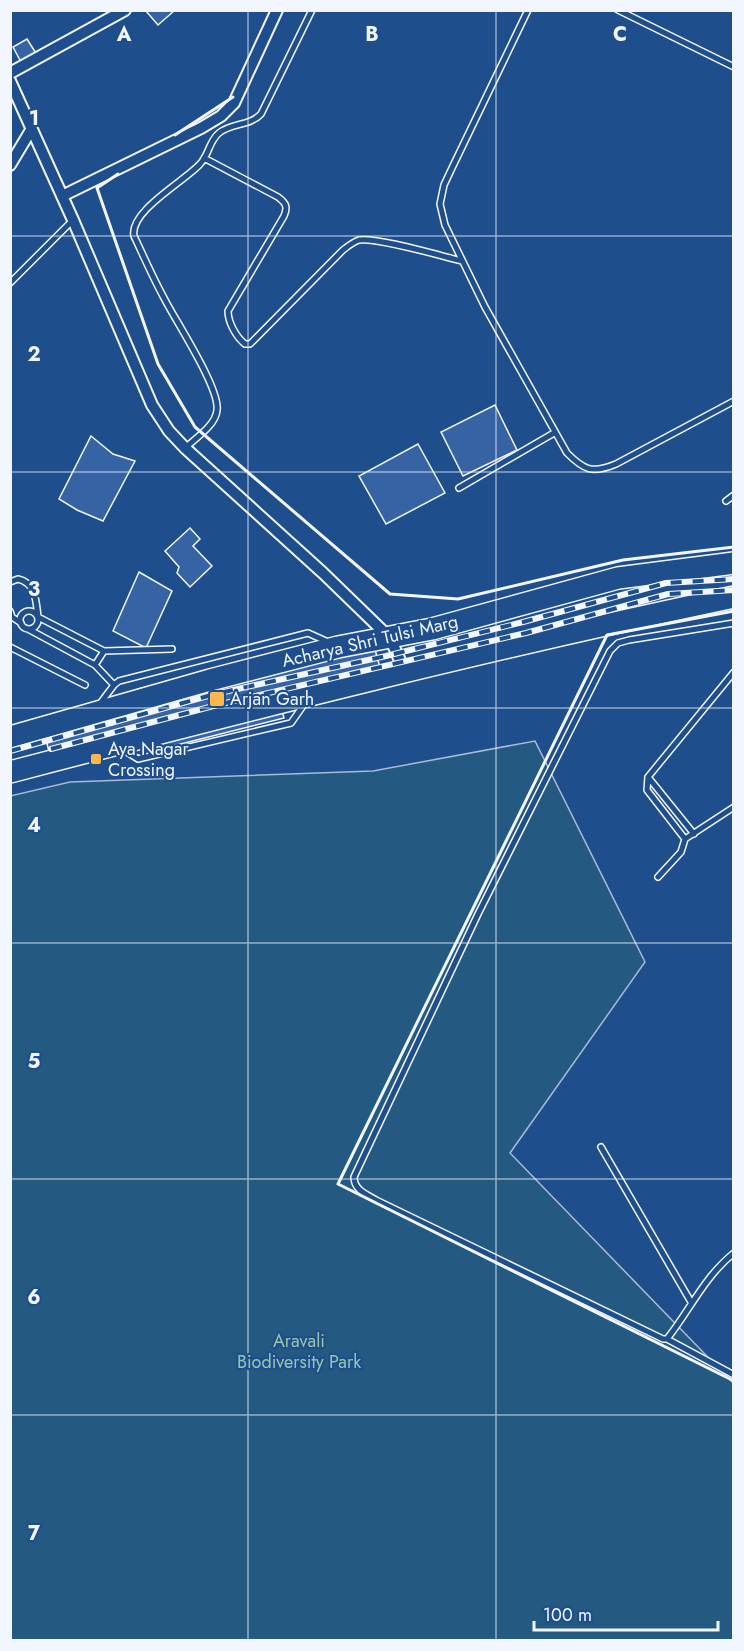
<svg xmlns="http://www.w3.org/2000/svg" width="744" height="1651" viewBox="0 0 744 1651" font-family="Jost,sans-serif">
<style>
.green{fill:#245a82;stroke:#a8bbd7;stroke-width:1.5}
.building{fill:#3563a3;stroke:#f2f6ff;stroke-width:1.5}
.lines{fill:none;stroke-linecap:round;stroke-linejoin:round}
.lane-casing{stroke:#f2f6ff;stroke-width:8}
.street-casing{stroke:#f2f6ff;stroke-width:14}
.highway-casing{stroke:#f2f6ff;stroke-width:24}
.lane{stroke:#1f4e8c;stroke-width:5}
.street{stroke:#1f4e8c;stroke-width:10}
.highway{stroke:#1f4e8c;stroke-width:21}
.rail-casing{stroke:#f2f6ff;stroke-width:6}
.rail{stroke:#1f4e8c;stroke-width:4;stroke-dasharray:11;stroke-linecap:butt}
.wall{stroke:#f2f6ff;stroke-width:3}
.grid{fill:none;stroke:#f2f6ff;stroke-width:1.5;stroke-opacity:0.55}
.poi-dot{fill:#ffb74d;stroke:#1f4e8c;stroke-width:2}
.labels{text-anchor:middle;stroke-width:4.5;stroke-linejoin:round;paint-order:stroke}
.street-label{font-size:18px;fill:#f2f6ff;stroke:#1f4e8c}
.poi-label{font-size:18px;fill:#f2f6ff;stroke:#1f4e8c;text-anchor:start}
.park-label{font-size:18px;fill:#97c8a6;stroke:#1f4e8c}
.grid-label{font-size:20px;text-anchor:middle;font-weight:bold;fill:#f2f6ff;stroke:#1f4e8c;stroke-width:4.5;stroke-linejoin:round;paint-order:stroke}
</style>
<rect width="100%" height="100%" fill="#1f4e8c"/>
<!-- green -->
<path class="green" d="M 535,741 L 645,962 L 510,1153 L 733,1383 L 733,1640 L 11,1640 L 10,796 L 70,782 L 373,771 Z"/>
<!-- building -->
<path class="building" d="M 145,10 L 175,10 L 158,25 Z
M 27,39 L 39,58 L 21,62 L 13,47 Z
M 495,405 L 517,450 L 463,476 L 441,432 Z
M 91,436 L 113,454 L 135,461 L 103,521 L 77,510 L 59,499 Z
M 418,444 L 445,493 L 386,524 L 359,476 Z
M 190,528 L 200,539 L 193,546 L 212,566 L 190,587 L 177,573 L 179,567 L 165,551 Z
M 139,572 L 172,591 L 146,648 L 113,631 Z
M 374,646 L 383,678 L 280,703 L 284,718 L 153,751 L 150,739 L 52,763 L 44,732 L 143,708 L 138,689 L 268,657 Z"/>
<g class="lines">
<defs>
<path id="lane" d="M 528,10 L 452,168 L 444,185 L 440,204 L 445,225 L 485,307 L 567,453 C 584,470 592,474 616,464 L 734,401
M 618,10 L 734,67
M 204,158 L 278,197 C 286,203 288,207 284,216 L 228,311 C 228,322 236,337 245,344 L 250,344 L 343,250 C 348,246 353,242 359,240 C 377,237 441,256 462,261
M 10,283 L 73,220
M 185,448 C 196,438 216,425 217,410 C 220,388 175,320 164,298 C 153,278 144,257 134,236 C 129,211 185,181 200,164 C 209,155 209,141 219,133 C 231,123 250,126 261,114 L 312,10
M 459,488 L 554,433
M 726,501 L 734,495
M 10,582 L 18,579 C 36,583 36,601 38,617 L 104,651
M 10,611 L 12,617 L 21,623
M20 620a9 9 0 1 1 18 0a9 9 0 1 1-18 0Z
M 734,623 L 629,640 L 618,643 L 610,651 L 478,914 L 354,1177 C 354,1190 366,1194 376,1200 L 663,1339 L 667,1339 C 690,1310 704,1277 734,1253
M 28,629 L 95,665 L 114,685
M 10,647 L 85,685
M 95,665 L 104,651 L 172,649
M 99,705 L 114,685 L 119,681 L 308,633 L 328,642
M 122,749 L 138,759 L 291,723 L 305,703
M 648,777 L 694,834
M 685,839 L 734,807
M 658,877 L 681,852 L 685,839 L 647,790 L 648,777 L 734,672
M 601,1147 L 691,1302
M 667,1339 L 734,1375"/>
<path id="street" d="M 10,73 L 125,10
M 10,81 L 73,220 L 152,405 L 169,431 L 185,448 L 323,573 L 390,638 L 405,672
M 10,165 L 31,130
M 62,196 L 201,128 L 221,116 L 234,103 L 277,10"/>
<path id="highway" d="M 10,737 L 210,680 L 338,647 L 432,629 L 618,578 L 734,563
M 10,772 C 250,709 491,648 734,597"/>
</defs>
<!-- lane casing -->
<use href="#lane" class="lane-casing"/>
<!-- street casing -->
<use href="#street" class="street-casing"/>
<!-- highway casing -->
<use href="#highway" class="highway-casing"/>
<!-- lane -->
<use href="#lane" class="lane"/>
<!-- street -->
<use href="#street" class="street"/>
<!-- highway -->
<use href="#highway" class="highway"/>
<defs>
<path id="rail" d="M 51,749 L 217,705 L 526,633 L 668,594 L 734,590
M 10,751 L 215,694 L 386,656 L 523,622 L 666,583 L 734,579"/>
</defs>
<!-- rail casing -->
<use href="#rail" class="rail-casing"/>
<!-- rail -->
<use href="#rail" class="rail"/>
<!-- wall -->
<path class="wall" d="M 175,135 L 233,97
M 118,174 L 97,188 L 158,364 L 195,427 L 390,594 L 458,599 L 623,560 L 734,547
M 734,611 L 607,635 L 338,1184 L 734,1381"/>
</g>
<!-- grid -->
<path class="grid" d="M 248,10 L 248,1640M 496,10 L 496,1640M 10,236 L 734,236M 10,472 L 734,472M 10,708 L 734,708M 10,943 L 734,943M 10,1179 L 734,1179M 10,1415 L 734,1415"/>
<!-- markers -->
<g class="poi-dot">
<rect x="209" y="691" width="16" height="16" rx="3"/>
<rect x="90" y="753" width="12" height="12" rx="3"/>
</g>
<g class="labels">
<!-- street labels -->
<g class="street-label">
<text transform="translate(370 641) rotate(-13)" y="6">Acharya Shri Tulsi Marg</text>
</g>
<!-- poi labels -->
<g class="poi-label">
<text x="230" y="705">Arjan Garh</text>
<text x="108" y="755">Aya Nagar<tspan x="108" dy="21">Crossing</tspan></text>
</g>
<!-- park labels -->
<g class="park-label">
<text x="299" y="1347">Aravali<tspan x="299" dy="21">Biodiversity Park</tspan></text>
</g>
</g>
<g class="grid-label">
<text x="124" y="41">A</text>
<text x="372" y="41">B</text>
<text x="620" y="41">C</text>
<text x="34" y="125">1</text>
<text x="34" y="361">2</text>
<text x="34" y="596">3</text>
<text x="34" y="832">4</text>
<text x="34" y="1068">5</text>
<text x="34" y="1304">6</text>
<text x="34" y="1540">7</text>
</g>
<!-- border -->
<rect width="744" height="1651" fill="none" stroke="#f2f6ff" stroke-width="24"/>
<!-- scale -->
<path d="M534 1621v9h184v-9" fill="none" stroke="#f2f6ff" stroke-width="3"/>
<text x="543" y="1621" font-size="18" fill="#f2f6ff" stroke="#1f4e8c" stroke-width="4.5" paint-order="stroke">100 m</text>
</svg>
